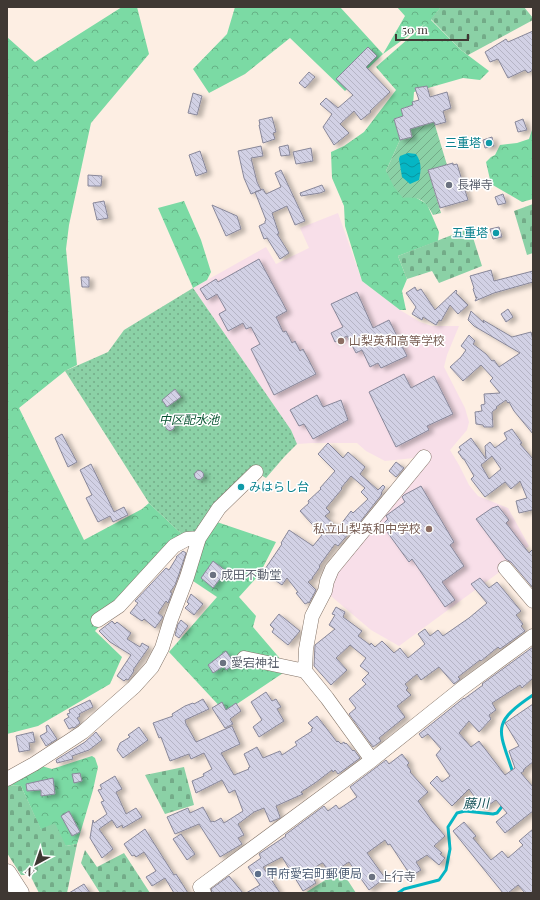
<svg xmlns="http://www.w3.org/2000/svg" width="540" height="900" viewBox="0 0 540 900" font-family="'Playfair Display','Noto Sans JP',serif">
<style>
.education{fill:#f8dfe9}
.forest{fill:url(#forest-crowns)}
.cemetery{fill:url(#cemetery-stones)}
.park{fill:url(#park-dots)}
.garden{fill:url(#garden-furrows)}
.water{fill:url(#water-waves)}
.lines{fill:none;stroke-linecap:round;stroke-linejoin:round}
.stream{stroke:#05b6c4;stroke-width:3}
.building{fill:url(#building-back-hatch);stroke:#888799;fill-rule:evenodd;filter:url(#shadow)}
.minor-casing{stroke:#827266;stroke-width:15}
.major-casing{stroke:#827266;stroke-width:19}
.minor{stroke:#fff;stroke-width:14}
.major{stroke:#fff;stroke-width:18}
.culture-dot{fill:#0f9aa8;stroke:#fff;stroke-width:1.5}
.worship-dot{fill:#6b7280;stroke:#fff;stroke-width:1.5}
.education-dot{fill:#8d6e63;stroke:#fff;stroke-width:1.5}
.service-dot{fill:#5c6f8a;stroke:#fff;stroke-width:1.5}
.labels{text-anchor:middle;stroke-width:3;stroke-linejoin:round;paint-order:stroke}
.culture-label{font-size:12px;fill:#0d838f;stroke:#fff;text-anchor:end}
.worship-label{font-size:12px;fill:#5b616d;stroke:#fff;text-anchor:start}
.education-label{font-size:12px;fill:#785e54;stroke:#fff;text-anchor:start}
.park-label{font-size:12px;font-style:italic;fill:#085432;stroke:#fff}
.service-label{font-size:12px;fill:#4e5e75;stroke:#fff;text-anchor:start}
.water-label{font-size:13px;font-style:italic;fill:#0f4d53;stroke:#fff}
</style>
<defs>
<pattern id="forest-crowns" width="20" height="18" patternUnits="userSpaceOnUse"><rect width="20" height="18" fill="#7bdaa4"/><path d="M2 6a3 3 0 1 1 6 0M12 15a3 3 0 1 1 6 0" fill="none" stroke="#66b286"/></pattern>
<pattern id="cemetery-stones" width="16" height="16" patternUnits="userSpaceOnUse"><rect width="16" height="16" fill="#8bd1a6"/><path d="M2 7V4a2 2 0 0 1 4 0v3zM10 15v-3a2 2 0 0 1 4 0v3z" fill="#73ab88"/></pattern>
<pattern id="park-dots" width="8" height="8" patternUnits="userSpaceOnUse"><rect width="8" height="8" fill="#8bd1a6"/><path d="M2 2h.1M6 6h.1" fill="none" stroke="#73ab88" stroke-width="1.8" stroke-linecap="round"/></pattern>
<pattern id="garden-furrows" width="10" height="10" patternUnits="userSpaceOnUse"><rect width="10" height="10" fill="#8bd1a6"/><path d="M-1 1l2-2M0 10L10 0M9 11l2-2" fill="none" stroke="#73ab88"/></pattern>
<pattern id="water-waves" width="16" height="10" patternUnits="userSpaceOnUse"><rect width="16" height="10" fill="#05b6c4"/><path d="M0 5q4-4 8 0t8 0" fill="none" stroke="#0895a0"/></pattern>
<pattern id="building-back-hatch" width="6" height="6" patternUnits="userSpaceOnUse"><rect width="6" height="6" fill="#d2d1e5"/><path d="M-1 5l2 2M0 0l6 6M5-1l2 2" fill="none" stroke="#b5b4c5"/></pattern>
<filter id="shadow"><feDropShadow dx="4.5" dy="2.5" stdDeviation="2" flood-color="#0004"/></filter>
</defs>
<rect width="100%" height="100%" fill="#fdeee3"/>
<!-- education -->
<path class="education" d="M 338,213 L 362,281 L 400,310 L 420,322 L 432,326 L 459,326 L 447,355 L 444,367 L 465,408 L 469,422 L 467,430 L 450,450 L 459,465 L 469,485 L 478,496 L 508,508 L 529,546 L 505,568 L 399,646 L 371,630 L 325,591 L 327,581 L 424,457 L 385,461 L 366,451 L 357,443 L 312,443 L 297,444 L 291,430 L 193,288 L 266,247 L 276,264 L 309,248 L 300,228 Z"/>
<!-- forest -->
<path class="forest" d="M 122,7 L 137,7 L 149,54 L 91,123 L 69,225 L 66,249 L 77,365 L 65,371 L 19,408 L 84,540 L 142,509 L 149,503 L 187,539 L 174,546 L 95,631 L 122,657 L 110,684 L 38,726 L 7,734 L 7,37 L 35,62 Z
M 235,7 L 340,7 L 383,54 L 405,16 L 397,7 L 441,7 L 431,20 L 461,50 L 489,71 L 480,80 L 463,78 L 414,92 L 413,105 L 401,109 L 403,116 L 394,119 L 400,140 L 386,171 L 415,197 L 427,204 L 439,232 L 438,241 L 398,256 L 407,279 L 402,291 L 406,310 L 400,310 L 362,281 L 345,226 L 344,206 L 332,178 L 331,152 L 344,146 L 364,132 L 396,90 L 376,67 L 426,23 L 383,54 L 345,91 L 290,38 L 245,74 L 209,93 L 193,69 L 227,34 Z
M 533,127 L 533,199 L 522,202 L 491,184 L 486,162 L 491,157 L 495,155 L 500,145 L 517,143 L 529,139 Z
M 184,201 L 201,240 L 211,272 L 207,280 L 193,288 L 158,208 Z
M 211,520 L 276,542 L 259,575 L 239,597 L 256,616 L 253,627 L 289,669 L 225,712 L 169,652 L 217,597 L 187,577 Z
M 92,756 L 95,758 L 98,767 L 93,790 L 77,844 L 66,846 L 41,830 L 21,786 L 7,785 L 34,764 L 52,769 Z"/>
<!-- cemetery -->
<path class="cemetery" d="M 441,7 L 524,7 L 533,18 L 533,20 L 468,55 L 461,50 L 431,19 Z
M 533,204 L 533,253 L 527,255 L 514,211 Z
M 470,228 L 482,266 L 439,283 L 432,271 L 407,279 L 398,256 Z
M 184,767 L 194,805 L 165,814 L 145,775 Z
M 7,785 L 21,786 L 41,829 L 55,823 L 66,846 L 77,844 L 67,893 L 39,893 L 30,875 L 21,875 L 7,853 Z
M 85,850 L 97,867 L 124,853 L 150,893 L 100,893 L 81,863 Z
M 341,870 L 356,893 L 305,893 Z"/>
<!-- park -->
<path class="park" d="M 193,288 L 291,430 L 297,444 L 285,456 L 266,478 L 256,472 L 187,539 L 149,503 L 65,371 L 108,352 L 124,330 Z"/>
<!-- garden -->
<path class="garden" d="M 407,121 L 434,122 L 447,165 L 428,170 L 441,213 L 433,215 C 425,200 420,196 403,198 L 394,187 L 386,171 L 400,140 L 412,137 Z"/>
<!-- water -->
<path class="water" d="M 408,153 L 416,154 C 422,163 421,170 419,180 L 410,184 L 402,177 L 399,159 L 400,156 Z"/>
<g class="lines">
<!-- stream -->
<path class="stream" d="M 513,773 C 499,729 490,724 533,695
M 398,893 L 404,889 L 439,880 L 446,870 L 450,849 L 448,827 L 457,813 L 465,811 L 493,814 L 497,813 L 504,804"/>
</g>
<!-- building -->
<path class="building" d="M 533,31 L 533,70 L 528,73 L 525,70 L 508,78 L 498,59 L 490,62 L 485,52 L 506,39 L 508,42 Z
M 368,47 L 377,56 L 366,67 L 390,92 L 370,111 L 371,112 L 361,120 L 354,111 L 340,124 L 349,133 L 334,145 L 323,127 L 332,114 L 320,104 L 326,98 L 338,108 L 353,95 L 336,79 Z
M 309,72 L 315,77 L 305,88 L 299,83 Z
M 427,86 L 430,97 L 447,92 L 451,108 L 443,111 L 446,122 L 435,125 L 434,122 L 410,129 L 412,137 L 400,140 L 394,119 L 403,116 L 401,109 L 413,105 L 412,102 L 419,100 L 415,88 Z
M 193,93 L 202,96 L 197,115 L 188,113 Z
M 272,117 L 276,132 L 273,133 L 275,139 L 263,143 L 259,125 L 260,125 L 259,120 Z
M 523,119 L 527,130 L 518,132 L 515,122 Z
M 492,137 L 494,146 L 485,148 L 483,140 Z
M 288,145 L 290,155 L 281,156 L 279,147 Z
M 261,146 L 263,156 L 251,158 L 257,182 L 261,190 L 251,194 L 244,178 L 238,151 Z
M 311,148 L 313,161 L 296,164 L 293,152 Z
M 200,151 L 207,172 L 196,176 L 189,155 Z
M 453,163 L 453,165 L 457,164 L 468,200 L 440,208 L 428,170 Z
M 281,170 L 305,221 L 295,225 L 287,206 L 272,213 L 279,234 L 277,234 L 289,253 L 280,259 L 267,238 L 264,239 L 259,226 L 265,223 L 265,221 L 266,220 L 255,192 L 263,189 L 266,194 L 281,187 L 275,173 Z
M 88,175 L 102,176 L 101,186 L 88,186 Z
M 322,185 L 325,191 L 320,193 L 301,196 L 300,193 Z
M 503,194 L 506,203 L 498,205 L 495,197 Z
M 104,201 L 108,218 L 97,220 L 93,203 Z
M 212,205 L 237,216 L 241,229 L 226,236 Z
M 499,227 L 502,237 L 493,239 L 490,229 Z
M 259,259 L 287,311 L 276,317 L 283,332 L 286,331 L 292,343 L 295,341 L 300,351 L 303,349 L 316,374 L 274,395 L 251,349 L 260,344 L 251,327 L 246,329 L 243,323 L 228,331 L 219,314 L 226,310 L 217,294 L 207,300 L 200,289 L 216,279 L 218,282 Z
M 491,270 L 494,281 L 533,271 L 533,282 L 494,293 L 475,301 L 477,297 L 476,298 L 473,289 L 474,288 L 470,276 Z
M 81,277 L 89,277 L 89,287 L 82,287 Z
M 415,287 L 417,291 L 421,289 L 435,310 L 456,290 L 457,291 L 456,293 L 468,305 L 458,314 L 450,305 L 441,321 L 439,320 L 436,325 L 423,317 L 422,320 L 412,314 L 416,307 L 406,293 Z
M 357,292 L 373,328 L 389,320 L 407,356 L 381,368 L 378,363 L 370,367 L 362,350 L 356,353 L 347,336 L 335,342 L 331,333 L 343,327 L 331,304 Z
M 508,309 L 513,317 L 506,322 L 501,314 Z
M 471,311 L 484,323 L 483,320 L 512,337 L 531,332 L 533,340 L 533,434 L 514,411 L 509,402 L 508,403 L 506,400 L 496,407 L 497,408 L 492,412 L 493,427 L 484,427 L 483,425 L 476,424 L 475,412 L 482,411 L 481,405 L 485,404 L 484,394 L 500,393 L 490,381 L 493,378 L 481,365 L 463,381 L 450,367 L 461,357 L 466,350 L 461,346 L 469,335 L 475,341 L 473,344 L 486,354 L 492,361 L 494,360 L 499,367 L 520,353 L 474,326 L 468,320 Z
M 404,374 L 411,388 L 434,376 L 453,414 L 427,426 L 429,430 L 396,447 L 369,392 Z
M 175,389 L 181,397 L 167,407 L 162,400 Z
M 317,395 L 323,407 L 341,400 L 348,420 L 313,439 L 304,424 L 299,426 L 290,410 Z
M165.5 426a4.5 4.5 0 1 1 9 0a4.5 4.5 0 1 1-9 0Z
M 512,429 L 522,443 L 520,444 L 533,459 L 533,512 L 532,510 L 519,513 L 516,501 L 527,498 L 520,481 L 511,489 L 505,482 L 485,497 L 471,479 L 474,476 L 464,459 L 463,459 L 458,452 L 461,450 L 459,447 L 471,438 L 486,459 L 485,446 L 490,442 L 495,448 L 507,439 L 504,433 ZM 492,456 L 501,469 L 489,479 L 481,465 Z
M 62,434 L 77,462 L 68,467 L 55,438 Z
M 328,443 L 343,458 L 348,452 L 365,467 L 360,474 L 378,490 L 383,485 L 385,487 L 381,493 L 382,494 L 356,527 L 355,526 L 338,546 L 335,544 L 319,566 L 320,567 L 312,578 L 313,578 L 308,582 L 316,590 L 309,603 L 309,602 L 305,604 L 296,593 L 298,592 L 287,578 L 282,585 L 263,572 L 282,544 L 281,543 L 289,530 L 313,546 L 322,535 L 300,511 L 309,503 L 308,501 L 321,489 L 320,488 L 335,471 L 318,454 ZM 351,476 L 365,488 L 361,492 L 368,499 L 353,513 L 351,511 L 338,528 L 325,516 L 330,512 L 326,508 L 342,489 L 341,488 Z
M 396,462 L 404,468 L 396,477 L 389,471 Z
M 91,464 L 114,512 L 124,507 L 128,515 L 113,522 L 110,516 L 98,522 L 86,498 L 92,495 L 80,470 Z
M194.5 475a4.5 4.5 0 1 1 9 0a4.5 4.5 0 1 1-9 0Z
M 421,486 L 454,542 L 450,545 L 464,566 L 442,582 L 455,600 L 445,607 L 412,559 L 409,562 L 382,525 L 388,519 L 386,516 L 387,515 L 405,502 L 402,497 L 404,495 Z
M 498,506 L 509,520 L 506,523 L 529,553 L 533,549 L 533,588 L 511,562 L 506,559 L 476,519 L 492,508 Z
M 183,551 L 186,553 L 179,574 L 175,585 L 170,592 L 172,593 L 168,603 L 166,601 L 158,613 L 163,617 L 155,628 L 144,619 L 142,621 L 130,613 L 138,603 L 135,601 L 166,568 L 169,570 L 177,557 L 176,557 Z
M 213,561 L 226,571 L 213,588 L 201,578 Z
M 480,578 L 489,588 L 497,582 L 521,611 L 516,615 L 523,624 L 521,626 L 525,631 L 500,649 L 498,647 L 481,661 L 480,660 L 458,677 L 460,679 L 454,684 L 439,667 L 421,680 L 417,674 L 405,684 L 408,688 L 406,690 L 411,695 L 397,706 L 405,717 L 379,738 L 381,741 L 373,747 L 349,714 L 356,708 L 349,699 L 366,684 L 362,680 L 369,673 L 360,666 L 366,658 L 350,645 L 336,658 L 347,670 L 331,685 L 314,666 L 315,645 L 335,629 L 329,625 L 335,615 L 332,614 L 336,607 L 345,612 L 343,617 L 362,631 L 358,636 L 370,645 L 371,643 L 375,647 L 382,641 L 394,653 L 400,648 L 408,658 L 425,644 L 418,634 L 425,629 L 430,636 L 438,630 L 443,636 L 469,618 L 487,603 L 471,584 Z
M 191,594 L 203,604 L 194,615 L 185,608 L 189,604 L 187,602 Z
M 279,614 L 300,631 L 288,645 L 272,632 L 274,629 L 270,625 Z
M 181,620 L 188,626 L 179,638 L 175,635 L 178,624 Z
M 112,621 L 115,624 L 117,622 L 131,633 L 127,639 L 140,647 L 142,643 L 149,647 L 133,670 L 134,671 L 128,680 L 126,679 L 124,681 L 117,676 L 131,655 L 110,642 L 99,631 Z
M 533,647 L 533,678 L 522,688 L 520,685 L 492,703 L 496,710 L 489,715 L 491,719 L 479,732 L 469,721 L 459,733 L 471,747 L 479,741 L 505,775 L 515,768 L 509,751 L 519,746 L 505,723 L 533,704 L 533,762 L 525,768 L 525,769 L 523,770 L 524,771 L 521,773 L 533,787 L 533,811 L 505,833 L 496,822 L 507,813 L 496,800 L 483,809 L 469,789 L 452,806 L 430,783 L 437,776 L 442,782 L 450,776 L 436,755 L 441,749 L 428,734 L 422,738 L 419,734 L 464,698 L 464,699 L 483,685 L 482,684 Z
M 226,651 L 235,664 L 226,670 L 224,666 L 213,673 L 208,665 Z
M 266,692 L 272,701 L 276,699 L 281,707 L 277,709 L 284,721 L 259,737 L 253,727 L 262,720 L 251,702 Z
M 203,699 L 209,709 L 185,720 L 186,724 L 196,742 L 232,726 L 240,744 L 221,753 L 234,775 L 249,769 L 248,768 L 250,767 L 244,754 L 257,747 L 263,758 L 280,751 L 282,755 L 297,745 L 295,742 L 312,731 L 311,729 L 313,728 L 308,723 L 317,716 L 337,742 L 338,741 L 341,744 L 344,742 L 345,744 L 346,743 L 353,751 L 354,750 L 360,758 L 338,774 L 335,770 L 333,772 L 332,770 L 315,783 L 301,792 L 303,794 L 276,806 L 280,817 L 280,818 L 270,822 L 264,808 L 254,812 L 238,824 L 244,835 L 238,838 L 242,844 L 220,857 L 199,824 L 175,834 L 167,817 L 188,808 L 190,813 L 203,807 L 211,822 L 213,821 L 214,822 L 221,818 L 224,823 L 243,811 L 235,790 L 229,793 L 222,780 L 196,793 L 192,781 L 204,776 L 203,774 L 212,769 L 204,753 L 191,759 L 189,754 L 170,761 L 161,737 L 159,738 L 153,723 L 173,716 L 172,714 L 185,706 L 193,703 L 194,704 Z
M 90,700 L 93,707 L 79,714 L 80,716 L 77,718 L 80,723 L 74,728 L 73,727 L 69,729 L 64,720 L 69,717 L 67,714 L 70,713 L 69,710 Z
M 222,702 L 226,710 L 236,703 L 241,711 L 230,719 L 233,724 L 225,728 L 212,708 Z
M 48,725 L 57,739 L 46,746 L 40,736 L 47,732 L 46,726 Z
M 139,727 L 148,740 L 123,758 L 117,750 L 120,743 L 130,737 L 128,735 Z
M 33,732 L 35,742 L 29,743 L 30,750 L 19,752 L 16,736 Z
M 96,732 L 102,740 L 89,750 L 72,756 L 73,759 L 57,763 L 56,760 L 85,742 Z
M 402,754 L 409,763 L 407,765 L 411,771 L 410,772 L 428,792 L 418,801 L 432,821 L 445,836 L 434,846 L 442,853 L 440,854 L 445,858 L 439,865 L 427,855 L 416,862 L 421,870 L 411,876 L 390,844 L 388,845 L 385,840 L 367,853 L 385,878 L 369,890 L 349,862 L 330,874 L 323,863 L 322,863 L 309,871 L 316,883 L 303,891 L 282,857 L 263,867 L 280,893 L 246,893 L 260,885 L 248,867 L 261,858 L 259,854 L 286,836 L 285,835 L 324,806 L 328,811 L 336,805 L 339,809 L 357,797 L 350,787 L 386,760 L 389,764 Z
M 80,773 L 82,781 L 74,783 L 72,774 Z
M 115,776 L 122,789 L 116,792 L 126,814 L 136,808 L 142,817 L 123,828 L 122,825 L 117,828 L 112,820 L 99,829 L 113,849 L 102,858 L 90,838 L 93,820 L 94,823 L 107,814 L 101,802 L 104,801 L 98,790 L 102,789 L 100,785 Z
M 53,778 L 55,794 L 41,796 L 41,790 L 27,791 L 26,784 Z
M 69,811 L 80,832 L 72,836 L 61,816 Z
M 464,822 L 476,836 L 473,838 L 491,860 L 502,851 L 508,858 L 523,845 L 519,841 L 533,829 L 533,893 L 525,893 L 518,885 L 508,893 L 503,893 L 453,831 Z
M 145,829 L 174,875 L 176,874 L 188,893 L 174,893 L 165,878 L 152,886 L 146,877 L 156,871 L 144,852 L 136,857 L 134,855 L 132,856 L 124,844 Z
M 181,834 L 195,854 L 187,860 L 173,839 Z
M 229,876 L 243,893 L 212,893 L 211,889 Z
M 84,884 L 90,893 L 69,893 Z"/>
<g class="lines">
<defs>
<path id="minor" d="M 505,568 L 533,601
M 98,620 L 119,606 L 174,546 L 187,539 L 199,538
M 244,658 L 305,671
M 372,760 L 327,698 L 305,671 L 306,649 L 312,616 L 325,591 L 327,581 L 332,569 L 424,457
M 7,779 L 34,764 L 83,732 L 134,687 L 152,667 L 162,648 L 171,619 L 187,577 L 199,538 L 219,508 L 256,472
M 204,893 L 200,887 L 372,760 L 461,689 L 533,636"/>
<path id="major" d="M 7,873 L 20,893"/>
</defs>
<!-- minor casing -->
<use href="#minor" class="minor-casing"/>
<!-- major casing -->
<use href="#major" class="major-casing"/>
<!-- minor -->
<use href="#minor" class="minor"/>
<!-- major -->
<use href="#major" class="major"/>
</g>
<!-- markers -->
<g class="culture-dot">
<circle cx="489" cy="143" r="4"/>
<circle cx="496" cy="233" r="4"/>
<circle cx="241" cy="487" r="4"/>
</g>
<g class="worship-dot">
<circle cx="449" cy="185" r="4"/>
<circle cx="213" cy="575" r="4"/>
<circle cx="223" cy="663" r="4"/>
<circle cx="372" cy="877" r="4"/>
</g>
<g class="education-dot">
<circle cx="341" cy="341" r="4"/>
<circle cx="429" cy="529" r="4"/>
</g>
<circle class="service-dot" cx="258" cy="874" r="4"/>
<g class="labels">
<!-- culture labels -->
<g class="culture-label">
<text x="481" y="147">三重塔</text>
<text x="488" y="237">五重塔</text>
<text x="249" y="491" text-anchor="start">みはらし台</text>
</g>
<!-- worship labels -->
<g class="worship-label">
<text x="457" y="189">長禅寺</text>
<text x="221" y="579">成田不動堂</text>
<text x="231" y="667">愛宕神社</text>
<text x="380" y="881">上行寺</text>
</g>
<!-- education labels -->
<g class="education-label">
<text x="349" y="345">山梨英和高等学校</text>
<text x="421" y="533" text-anchor="end">私立山梨英和中学校</text>
</g>
<!-- park labels -->
<g class="park-label">
<text x="189" y="424">中区配水池</text>
</g>
<!-- service labels -->
<g class="service-label">
<text x="266" y="878">甲府愛宕町郵便局</text>
</g>
<!-- water labels -->
<g class="water-label">
<text transform="translate(476 803) rotate(-1)" y="5">藤川</text>
</g>
</g>
<!-- border -->
<rect width="540" height="900" fill="none" stroke="#3f3833" stroke-width="16"/>
<!-- north arrow -->
<g transform="translate(36 864) rotate(220)" stroke="#ffffff" stroke-width="3" paint-order="stroke">
<path d="M0-3L7 15L0 10L-7 15Z" fill="#3f3833"/>
<text y="-6" font-size="11" font-weight="bold" text-anchor="middle" fill="#3f3833">N</text>
</g>
<!-- scale -->
<path d="M396 34v6h72v-6" fill="none" stroke="#3f3833" stroke-width="2"/>
<text x="402" y="34" font-size="12" fill="#3f3833" stroke="#ffffff" stroke-width="3" paint-order="stroke">50 m</text>
</svg>
